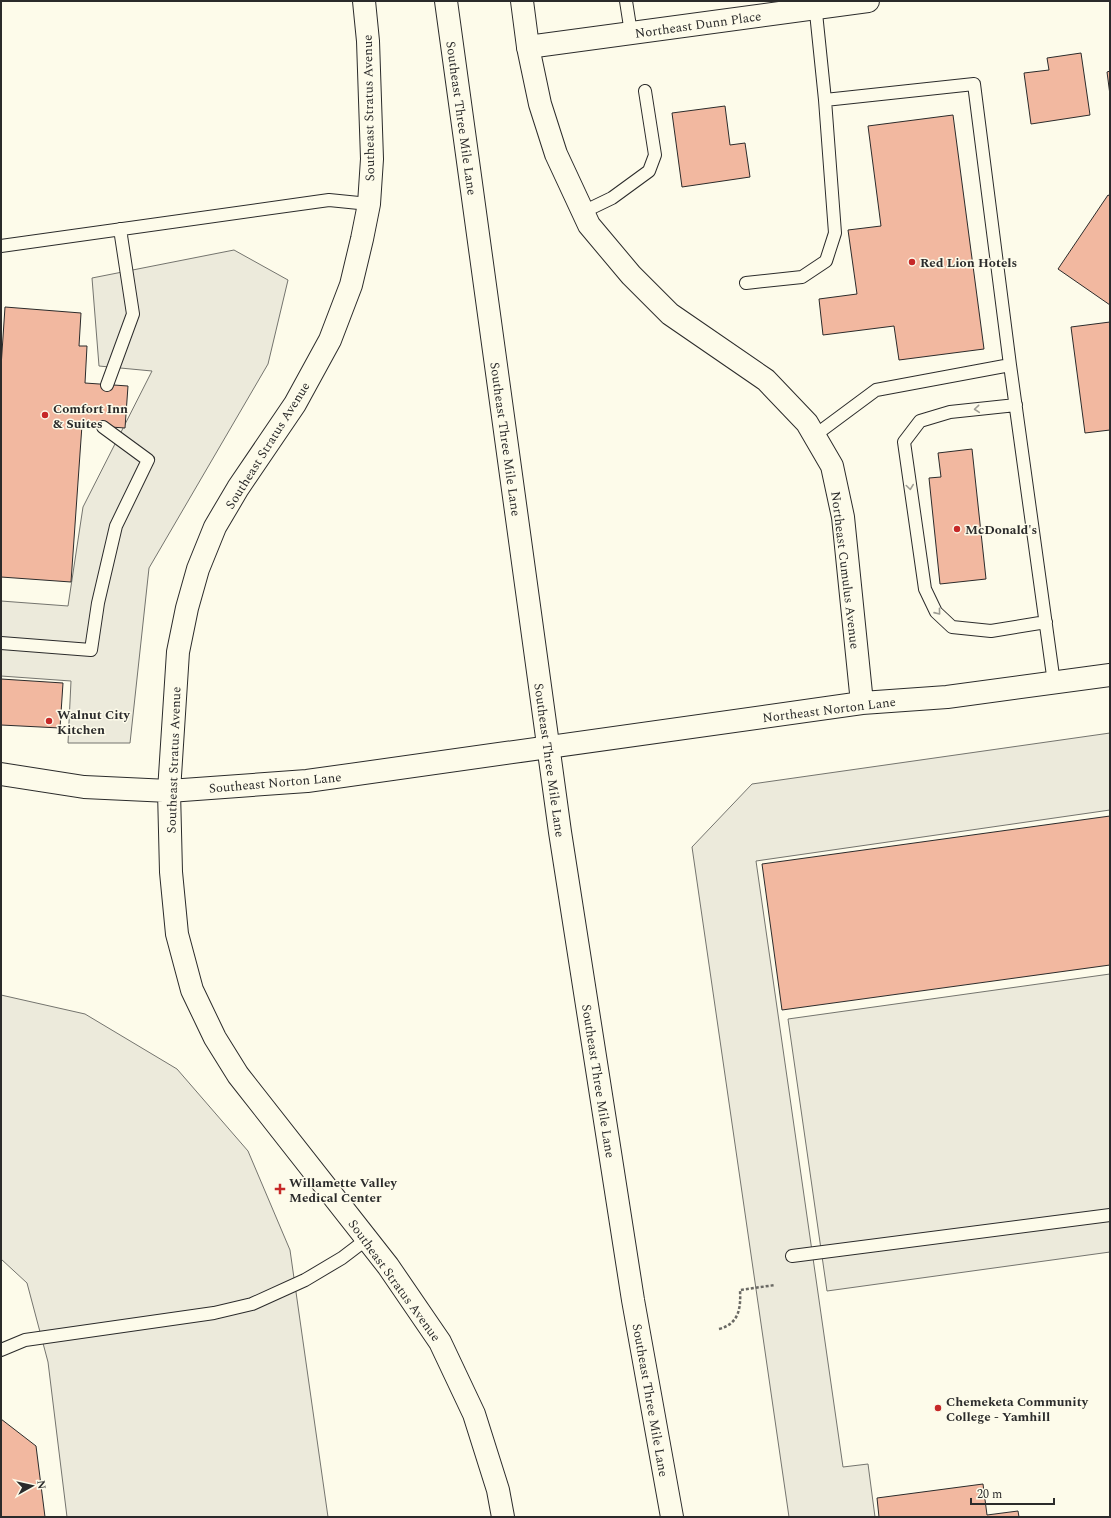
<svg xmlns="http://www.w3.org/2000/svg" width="1111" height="1518" viewBox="0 0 1111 1518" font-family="Spectral,serif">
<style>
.parking{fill:#eceadb;stroke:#74746e}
.building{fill:#f2b8a0;stroke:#2b2b2b}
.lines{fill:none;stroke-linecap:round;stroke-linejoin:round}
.lane-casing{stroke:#2b2b2b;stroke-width:14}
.street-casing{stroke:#2b2b2b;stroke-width:24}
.secondary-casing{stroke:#2b2b2b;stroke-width:24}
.highway-casing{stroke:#2b2b2b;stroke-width:24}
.path{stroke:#6a6964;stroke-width:2.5;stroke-dasharray:3 2;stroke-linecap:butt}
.lane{stroke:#fdfbea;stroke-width:12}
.street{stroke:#fdfbea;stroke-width:22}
.secondary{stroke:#fdfbea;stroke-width:22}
.highway{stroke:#fdfbea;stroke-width:22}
.oneway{stroke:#9e9d94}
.poi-dot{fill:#c62828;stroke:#fdfbea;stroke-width:1.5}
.labels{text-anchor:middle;stroke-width:3;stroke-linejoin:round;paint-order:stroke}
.street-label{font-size:13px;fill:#2b2b2b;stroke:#fdfbea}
.poi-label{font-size:13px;font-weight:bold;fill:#2b2b2b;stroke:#fdfbea;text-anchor:start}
</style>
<rect width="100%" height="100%" fill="#fdfbea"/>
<!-- parking -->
<path class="parking" d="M 234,250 L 288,280 L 268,364 L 149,568 L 130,743 L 68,743 L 71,681 L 1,676 L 1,601 L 68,606 L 83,507 L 152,371 L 99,366 L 92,278 Z
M 1110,733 L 1110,810 L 756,861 L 843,1467 L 868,1464 L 875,1517 L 789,1517 L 692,847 L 752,784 Z
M 1110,974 L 1110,1252 L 827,1291 L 788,1019 Z
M 1,995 L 85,1014 L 177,1069 L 248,1151 L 290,1250 L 328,1517 L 67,1517 L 48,1362 L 27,1283 L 1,1259 Z"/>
<!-- building -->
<path class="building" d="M 1081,53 L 1090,115 L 1031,124 L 1024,73 L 1049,70 L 1047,58 Z
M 1110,71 L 1110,95 L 1107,72 Z
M 725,106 L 730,145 L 745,143 L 750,177 L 682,187 L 672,113 Z
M 953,115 L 984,349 L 899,360 L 894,326 L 823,335 L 819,299 L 857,294 L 848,230 L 881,226 L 868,126 Z
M 1108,195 L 1110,196 L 1110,305 L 1058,269 Z
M 5,307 L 81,313 L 79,346 L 87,346 L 85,383 L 128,386 L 125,428 L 82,425 L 71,582 L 1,577 L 1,367 Z
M 1110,322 L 1110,430 L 1085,433 L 1071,327 Z
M 972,449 L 986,579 L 940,584 L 929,478 L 941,477 L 938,453 Z
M 1,679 L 63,683 L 60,728 L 1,725 Z
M 1110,816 L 1110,965 L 782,1010 L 762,864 Z
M 1,1419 L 36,1446 L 45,1517 L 1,1517 Z
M 983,1484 L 987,1515 L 1018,1511 L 1019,1517 L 879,1517 L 877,1498 Z"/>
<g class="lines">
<defs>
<path id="lane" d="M 626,1 L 631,33
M 815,3 L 825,100 L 974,84 L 1010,365
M 583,212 L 612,198 L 649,171 L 655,155 L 645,91
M 1,246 L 329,200 L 369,204
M 746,283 L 802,277 L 826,261 L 835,233 L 825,100
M 107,385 L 133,314 L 120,229
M 1016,405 L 950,412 L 920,421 L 904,442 L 925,589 L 936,612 L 952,627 L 991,631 L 1046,622
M 814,436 L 876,390 L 1010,365 L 1054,683
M 1,643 L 91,650 L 98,603 L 116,526 L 148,460 L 103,427
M 792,1256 L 1110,1215
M 1,1350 L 25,1340 L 214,1313 L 252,1304 L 305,1280 L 342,1258 L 367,1239"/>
<path id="street" d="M 528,47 L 868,1"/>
<path id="secondary" d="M 364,1 L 368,41 L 372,159 L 369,204 L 362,239 L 351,285 L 330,340 L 295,404 L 238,488 L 215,527 L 198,569 L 187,608 L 178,652 L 169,791 L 171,872 L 177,934 L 192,990 L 215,1038 L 238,1075 L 388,1266 L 440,1342 L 474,1414 L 498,1490 L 503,1517
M 522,1 L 528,47 L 540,104 L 556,154 L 589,225 L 631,275 L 670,314 L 766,380 L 807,423 L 832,466 L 843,517 L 862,703
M 1,774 L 84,787 L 169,791 L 307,781 L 862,703 L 947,697 L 1110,675"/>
<path id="highway" d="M 446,1 L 560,832 L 633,1300 L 672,1517"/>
</defs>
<!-- lane casing -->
<use href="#lane" class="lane-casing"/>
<!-- street casing -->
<use href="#street" class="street-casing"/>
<!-- secondary casing -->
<use href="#secondary" class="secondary-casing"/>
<!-- highway casing -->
<use href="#highway" class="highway-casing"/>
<!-- path -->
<path class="path" d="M 719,1329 C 739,1324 741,1308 740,1290 L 775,1285"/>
<!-- lane -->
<use href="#lane" class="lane"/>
<!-- street -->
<use href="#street" class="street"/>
<!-- secondary -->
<use href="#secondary" class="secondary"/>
<!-- highway -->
<use href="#highway" class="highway"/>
</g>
<!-- one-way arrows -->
<defs><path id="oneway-chevron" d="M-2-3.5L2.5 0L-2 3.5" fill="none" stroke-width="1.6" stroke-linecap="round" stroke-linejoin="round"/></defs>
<g class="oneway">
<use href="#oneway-chevron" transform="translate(977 409) rotate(175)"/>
<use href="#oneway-chevron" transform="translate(910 487) rotate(82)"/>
<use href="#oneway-chevron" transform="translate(938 612) rotate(51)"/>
</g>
<!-- markers -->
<g class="poi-dot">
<circle cx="912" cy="262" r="4"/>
<circle cx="45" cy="415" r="4"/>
<circle cx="957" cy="529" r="4"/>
<circle cx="49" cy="721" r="4"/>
<path d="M278 1183h4v4h4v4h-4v4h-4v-4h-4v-4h4z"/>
<circle cx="938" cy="1408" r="4"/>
</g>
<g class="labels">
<!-- street labels -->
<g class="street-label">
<text transform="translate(698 24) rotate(-8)" y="5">Northeast Dunn Place</text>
<text transform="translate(368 108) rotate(-91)" y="5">Southeast Stratus Avenue</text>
<text transform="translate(462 118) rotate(82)" y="5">Southeast Three Mile Lane</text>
<text transform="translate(506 439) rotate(82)" y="5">Southeast Three Mile Lane</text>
<text transform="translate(267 445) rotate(-58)" y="5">Southeast Stratus Avenue</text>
<text transform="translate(846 570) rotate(83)" y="5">Northeast Cumulus Avenue</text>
<text transform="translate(829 709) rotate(-7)" y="5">Northeast Norton Lane</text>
<text transform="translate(173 760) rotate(-88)" y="5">Southeast Stratus Avenue</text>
<text transform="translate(550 760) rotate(82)" y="5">Southeast Three Mile Lane</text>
<text transform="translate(275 782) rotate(-5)" y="5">Southeast Norton Lane</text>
<text transform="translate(599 1081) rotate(81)" y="5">Southeast Three Mile Lane</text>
<text transform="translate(395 1280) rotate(54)" y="5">Southeast Stratus Avenue</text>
<text transform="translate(651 1400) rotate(80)" y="5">Southeast Three Mile Lane</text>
</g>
<!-- poi labels -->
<g class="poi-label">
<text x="920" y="267">Red Lion Hotels</text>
<text x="53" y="413">Comfort Inn<tspan x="53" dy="15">&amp; Suites</tspan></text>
<text x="965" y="534">McDonald's</text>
<text x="57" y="719">Walnut City<tspan x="57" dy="15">Kitchen</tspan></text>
<text x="289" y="1187">Willamette Valley<tspan x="289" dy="15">Medical Center</tspan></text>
<text x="946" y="1406">Chemeketa Community<tspan x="946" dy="15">College - Yamhill</tspan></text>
</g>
</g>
<!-- border -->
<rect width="1111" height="1518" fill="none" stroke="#2b2b2b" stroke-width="4"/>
<!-- north arrow -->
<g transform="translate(32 1486) rotate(82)" stroke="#fdfbea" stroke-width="3" paint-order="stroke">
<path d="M0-3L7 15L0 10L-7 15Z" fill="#2b2b2b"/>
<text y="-6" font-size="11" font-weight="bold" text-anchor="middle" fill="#2b2b2b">N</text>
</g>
<!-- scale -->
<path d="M971 1498v6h83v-6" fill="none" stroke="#2b2b2b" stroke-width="2"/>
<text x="977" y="1498" font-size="12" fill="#2b2b2b" stroke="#fdfbea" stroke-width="3" paint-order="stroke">20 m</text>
</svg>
